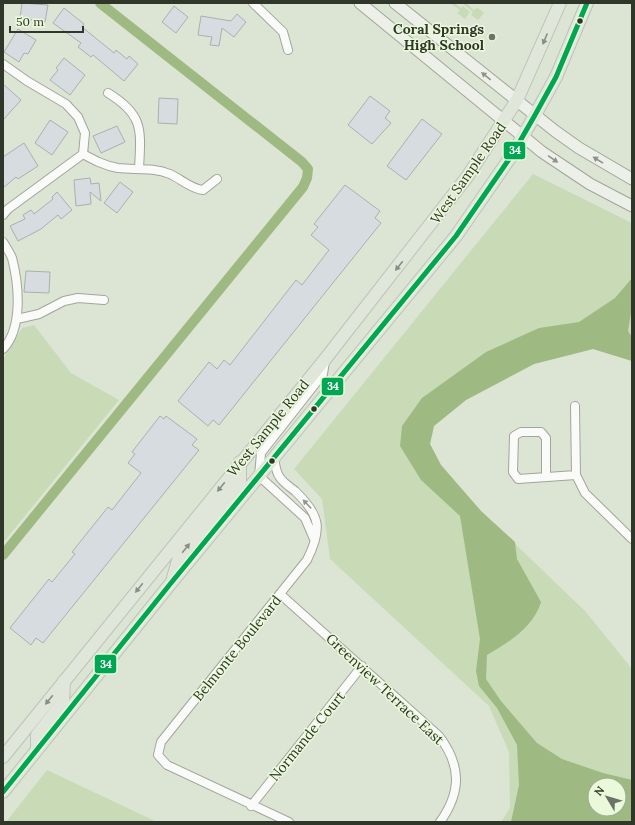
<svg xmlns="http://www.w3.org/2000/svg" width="635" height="825" viewBox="0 0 635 825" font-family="Lora,serif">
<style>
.green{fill:#c8dbb6;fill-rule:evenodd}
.water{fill:#9eba82;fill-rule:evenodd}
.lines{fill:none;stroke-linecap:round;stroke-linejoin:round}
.canal{stroke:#9eba82;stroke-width:10}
.building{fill:#d6dce0;stroke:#abb0ae}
.street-casing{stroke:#a0a699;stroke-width:10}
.secondary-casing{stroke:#a0a699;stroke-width:13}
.primary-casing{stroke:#bdc2ba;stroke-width:14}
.street{stroke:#fafbf9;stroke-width:8}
.secondary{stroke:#edf0e9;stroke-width:11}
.primary{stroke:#e0e6da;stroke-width:12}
.bus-1-casing{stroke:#e9f9da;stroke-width:8}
.bus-1{stroke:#00a651;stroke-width:5}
.oneway{fill:#888e82}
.oneway2{fill:#8e938a}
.oneway3{fill:#959892}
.bus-dot{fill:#30362a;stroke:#e9f9da;stroke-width:1.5}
.poi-dot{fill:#6c7366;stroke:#e9f9da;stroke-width:1.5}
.labels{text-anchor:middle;stroke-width:3;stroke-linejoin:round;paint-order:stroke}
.poi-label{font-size:14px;font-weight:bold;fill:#30362a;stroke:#e9f9da;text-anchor:end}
.street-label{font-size:14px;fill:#30362a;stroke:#e9f9da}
.line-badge{stroke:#e9f9da;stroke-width:1.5}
.badge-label{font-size:11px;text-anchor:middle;font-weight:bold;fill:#fff}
</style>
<rect width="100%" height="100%" fill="#dce5d4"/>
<!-- green -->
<path class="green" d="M 450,3 L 454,3 L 461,8 L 463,6 L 470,12 L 465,19 L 457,13 L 460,10 Z
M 462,3 L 466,3 L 474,10 L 477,7 L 484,13 L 478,20 L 471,15 L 473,12 Z
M 533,174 L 632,223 L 632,361 L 593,349 L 534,364 L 466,400 L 434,426 L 430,444 L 441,465 L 481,511 L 586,612 L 632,669 L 632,822 L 501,822 L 510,808 L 509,752 L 489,706 L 330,559 L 322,499 L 294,469 ZM 595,785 L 619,785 L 619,809 L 595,809 Z
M 34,325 L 71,373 L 119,400 L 3,543 L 3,359 L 22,328 Z
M 47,770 L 157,822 L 6,822 Z"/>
<!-- water -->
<path class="water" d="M 632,278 L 632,307 L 628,331 L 632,337 L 632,361 L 593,349 L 534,364 L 466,400 L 434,426 L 430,444 L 441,465 L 481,511 L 515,542 L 517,559 L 541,602 C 533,628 509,642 487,655 L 486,679 L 501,701 L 537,743 L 562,759 L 603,773 L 632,780 L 632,822 L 511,822 L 519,785 L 517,745 L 497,708 L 479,686 L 476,671 L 480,639 L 460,516 L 421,480 L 400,446 L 402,426 L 422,398 L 486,352 L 539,328 L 579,322 L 615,298 ZM 595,785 L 619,785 L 619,809 L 595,809 Z"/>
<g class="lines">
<!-- canal -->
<path class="canal" d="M 3,555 L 303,187 L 307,178 L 308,169 L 302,162 L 100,3"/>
</g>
<!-- building -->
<path class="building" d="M 22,3 L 48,5 L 45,22 L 20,18 Z
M 174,6 L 188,17 L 176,33 L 162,22 Z
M 64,8 L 84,24 L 82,27 L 114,53 L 116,50 L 127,59 L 129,56 L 138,64 L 124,81 L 93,55 L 91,57 L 78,47 L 81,43 L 53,23 Z
M 237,14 L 246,22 L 234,37 L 222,28 L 219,46 L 210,45 L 212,37 L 198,35 L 201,16 L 231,21 Z
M 18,29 L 36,40 L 28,54 L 24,53 L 19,62 L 4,52 Z
M 64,58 L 85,75 L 70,95 L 50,80 L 58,70 L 56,68 Z
M 3,84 L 21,100 L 3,120 Z
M 370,96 L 390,111 L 385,118 L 391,123 L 372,144 L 348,125 Z
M 159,98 L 178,99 L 177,124 L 158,123 Z
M 422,119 L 442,134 L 406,180 L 387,166 Z
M 50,120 L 68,132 L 52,155 L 35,143 Z
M 117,126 L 125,142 L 101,153 L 93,136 Z
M 24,143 L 38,166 L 18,179 L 16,177 L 3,188 L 3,157 Z
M 90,178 L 91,184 L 99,183 L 101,201 L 90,192 L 91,204 L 76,206 L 74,180 Z
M 120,182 L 133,192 L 117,213 L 104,203 Z
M 345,185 L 380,211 L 375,218 L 381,223 L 219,425 L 213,420 L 208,426 L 178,401 L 209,362 L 217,369 L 224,360 L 230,365 L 296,280 L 302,285 L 329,250 L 311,235 L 318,227 L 314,224 Z
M 57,192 L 72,210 L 61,219 L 58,215 L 41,229 L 18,241 L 10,226 L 25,219 L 23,215 L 31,210 L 34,214 L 53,199 L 52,197 Z
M 26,271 L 50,272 L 49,293 L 24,292 Z
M 160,416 L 164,419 L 166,416 L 197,439 L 192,445 L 199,450 L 43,643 L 36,638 L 31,645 L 10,628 L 49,579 L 52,582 L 75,554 L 72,552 L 108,507 L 112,510 L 141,473 L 128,463 L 135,454 L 132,452 Z"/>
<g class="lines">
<defs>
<path id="street" d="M 253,3 L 283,32 L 288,50
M 3,64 L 27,81 L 66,104 L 78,117 L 85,133 L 83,154 L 8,209 L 3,215
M 108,93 C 144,115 141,130 139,169
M 83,154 C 94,160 105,166 118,168 C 135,170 153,167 170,174 C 181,179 191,189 203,190 L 217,179
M 3,242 C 6,247 10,253 12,258 C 19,285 23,328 3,349
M 17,319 L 39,314 L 64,301 L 78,298 L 104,300
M 575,406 L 576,475 L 585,493 L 632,539
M 274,458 C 275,463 276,472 279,476 C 282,482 290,487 295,491 C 320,515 323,528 307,560 L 161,742 L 158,755 L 167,765 L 289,822
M 546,477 L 546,438 L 541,432 L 521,432 L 514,436 L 513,472 L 518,479 L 576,475
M 314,539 L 305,518 L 259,476 L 261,453 L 323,374 L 325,361
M 280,594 L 439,736 C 461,765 462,791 440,822
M 251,806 L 362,666"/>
<path id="secondary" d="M 360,3 L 542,152 L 590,184 L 632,206
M 395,3 L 555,131 L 579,148 L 632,179"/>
<path id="primary" d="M 173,578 L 179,557 L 240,483 L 240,462
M 37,749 L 37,735 L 63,702 L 64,681
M 3,757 L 326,358 L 467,177 L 517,100 L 560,3
M 3,792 L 171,583 L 456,236 L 512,155 L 535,115 L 556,77 L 587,3"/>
</defs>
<!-- street casing -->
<use href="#street" class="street-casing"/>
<!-- secondary casing -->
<use href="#secondary" class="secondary-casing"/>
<!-- primary casing -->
<use href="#primary" class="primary-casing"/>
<!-- street -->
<use href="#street" class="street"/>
<!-- secondary -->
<use href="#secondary" class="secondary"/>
<!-- primary -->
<use href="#primary" class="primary"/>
<defs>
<path id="bus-1" d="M 3,792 L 171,583 L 456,236 L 512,155 L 535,115 L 556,77 L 587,3"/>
</defs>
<!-- bus-1 casing -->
<use href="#bus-1" class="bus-1-casing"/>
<!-- bus-1 -->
<use href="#bus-1" class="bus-1"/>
</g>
<!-- one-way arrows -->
<defs><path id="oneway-solid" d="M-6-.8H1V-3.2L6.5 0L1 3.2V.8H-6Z"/></defs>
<g class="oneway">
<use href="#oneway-solid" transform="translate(545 39) rotate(113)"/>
<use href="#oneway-solid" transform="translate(399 266) rotate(128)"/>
<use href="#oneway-solid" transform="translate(221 487) rotate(129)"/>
<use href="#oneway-solid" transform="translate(186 548) rotate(-51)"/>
<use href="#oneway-solid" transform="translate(139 588) rotate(129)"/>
<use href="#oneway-solid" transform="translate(49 700) rotate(129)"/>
</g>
<g class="oneway2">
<use href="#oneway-solid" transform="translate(486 76) rotate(-141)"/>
<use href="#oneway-solid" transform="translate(553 159) rotate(35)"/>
<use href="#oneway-solid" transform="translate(598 160) rotate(-148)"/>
</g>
<use class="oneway3" href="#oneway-solid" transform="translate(307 504) rotate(-133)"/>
<!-- markers -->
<g class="bus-dot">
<circle cx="580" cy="21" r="3.5"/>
<circle cx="314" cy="409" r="3.5"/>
<circle cx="272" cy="461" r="3.5"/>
</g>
<circle class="poi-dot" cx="492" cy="37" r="4"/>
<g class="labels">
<!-- poi labels -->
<g class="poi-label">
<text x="484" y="34">Coral Springs<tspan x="484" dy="16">High School</tspan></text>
</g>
<!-- street labels -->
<g class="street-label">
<text transform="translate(468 173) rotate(-55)" y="5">West Sample Road</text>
<text transform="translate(268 428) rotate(-51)" y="5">West Sample Road</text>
<text transform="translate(237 648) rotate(-51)" y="5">Belmonte Boulevard</text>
<text transform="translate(385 689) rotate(43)" y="5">Greenview Terrace East</text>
<text transform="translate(307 736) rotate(-51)" y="5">Normande Court</text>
</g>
</g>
<g class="line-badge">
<rect x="503" y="141" width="23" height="19" rx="4" fill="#00a651"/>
<rect x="321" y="377" width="23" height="19" rx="4" fill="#00a651"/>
<rect x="94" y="654" width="23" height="20" rx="4" fill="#00a651"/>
</g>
<g class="badge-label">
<text x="515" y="154">34</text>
<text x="333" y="390">34</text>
<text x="106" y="668">34</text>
</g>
<!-- border -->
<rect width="635" height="825" fill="none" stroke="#30362a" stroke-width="8"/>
<!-- north arrow -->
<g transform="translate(607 797) rotate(308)"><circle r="19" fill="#e9f9da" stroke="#9fab94"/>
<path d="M0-3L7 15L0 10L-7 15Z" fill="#6c7366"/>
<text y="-6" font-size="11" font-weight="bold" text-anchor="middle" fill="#30362a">N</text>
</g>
<!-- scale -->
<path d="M10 26v6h73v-6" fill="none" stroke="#30362a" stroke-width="2"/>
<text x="16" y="26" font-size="12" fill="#30362a" stroke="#e9f9da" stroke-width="3" paint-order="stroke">50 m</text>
</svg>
